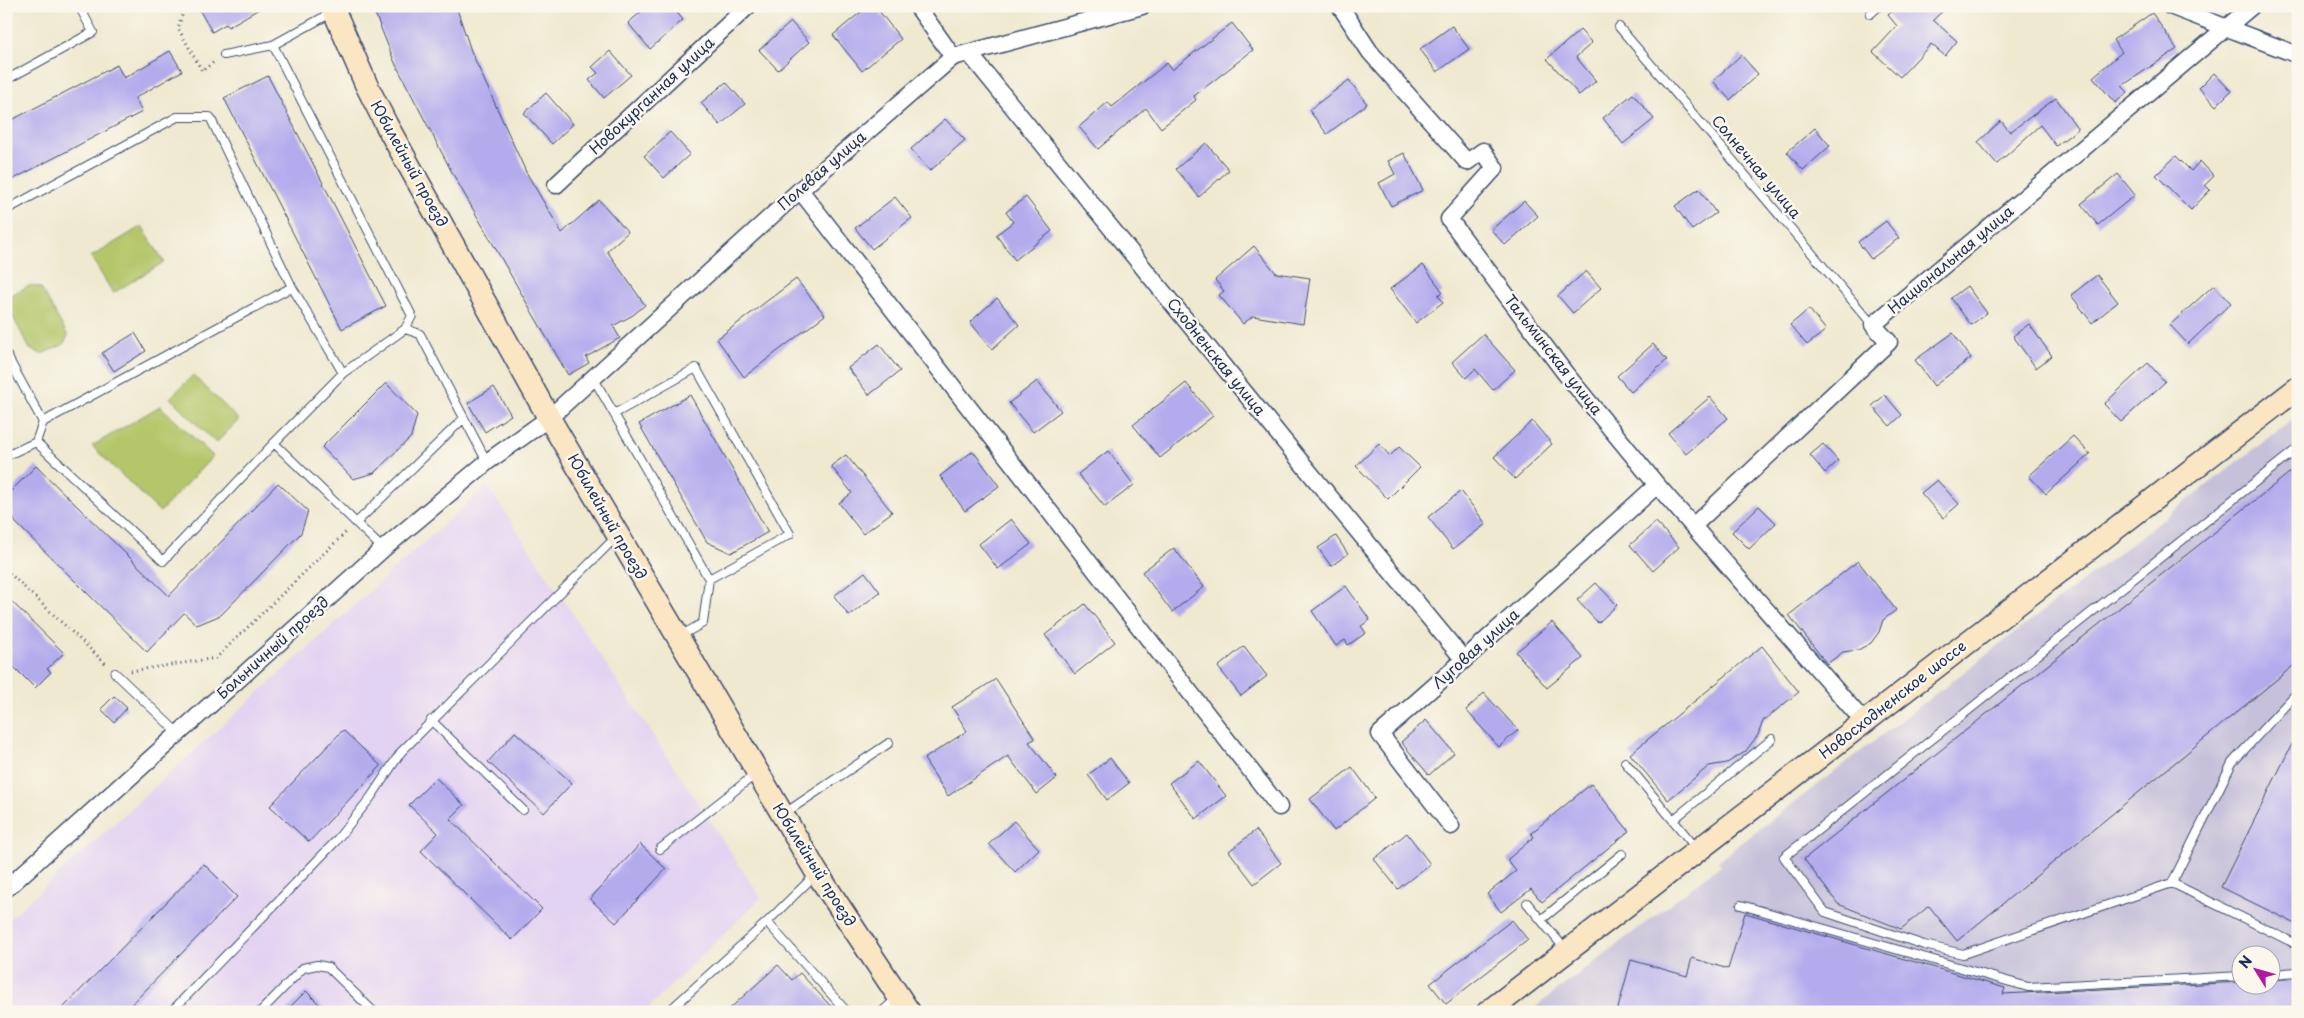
<svg xmlns="http://www.w3.org/2000/svg" width="2304" height="1018" viewBox="0 0 2304 1018" font-family="'Playpen Sans',sans-serif">
<style>
.built{fill:#e3d3f2}
.industrial{fill:#c6c0da;fill-rule:evenodd}
.green{fill:#b4c669;stroke:#687a64}
.building{fill:#b4abed}
.lines{fill:none;stroke-linecap:round;stroke-linejoin:round}
.lane-casing{stroke:#3b4b6f;stroke-width:10}
.street-casing{stroke:#3b4b6f;stroke-width:19}
.secondary-casing{stroke:#3b4b6f;stroke-width:25}
.path{stroke:#3b4b6f;stroke-width:3;stroke-dasharray:1 4;stroke-linecap:butt}
.lane{stroke:#fff;stroke-width:8}
.street{stroke:#fff;stroke-width:16}
.secondary{stroke:#fbe6c4;stroke-width:22}
.labels{text-anchor:middle;stroke-width:5;stroke-linejoin:round;paint-order:stroke}
.street-label{font-size:15px;fill:#1b2f5e;stroke:#fbf7ec}
</style>
<rect width="100%" height="100%" fill="#fbf7ec"/>
<filter id="ink" filterUnits="userSpaceOnUse"><feTurbulence type="fractalNoise" baseFrequency=".02" numOctaves="2"/><feDisplacementMap in="SourceGraphic" scale="10" xChannelSelector="R" yChannelSelector="G"/><feConvolveMatrix kernelMatrix="1 2 1 2 8 2 1 2 1" color-interpolation-filters="sRGB"/></filter>
<filter id="wash" filterUnits="userSpaceOnUse"><feTurbulence type="fractalNoise" baseFrequency=".0096" numOctaves="4" result="noise"/><feDisplacementMap in="SourceGraphic" scale="20" xChannelSelector="R" yChannelSelector="G"/><feGaussianBlur stdDeviation="1.12" result="paint"/><feColorMatrix in="noise" values="0 0 0 0 0 0 0 0 0 0 0 0 0 0 0 0 0 1.4 0 .05"/><feComposite in="paint" operator="in"/></filter>
<g filter="url(#wash)">
<rect width="100%" height="100%" fill="#efe9d0"/>
<!-- built -->
<path class="built" d="M 487,485 L 761,898 L 644,1012 L 6,1012 L 6,922 Z"/>
<!-- industrial -->
<path class="industrial" d="M 2292,420 L 2298,426 L 2298,1012 L 1529,1012 L 1721,865 L 1718,861 ZM 2242,956 L 2272,956 L 2272,986 L 2242,986 Z"/>
<!-- green -->
<path class="green" d="M 142,226 L 164,262 L 113,293 L 91,257 Z
M 31,285 L 41,288 L 68,336 L 63,345 L 41,354 L 30,349 L 7,306 L 9,296 Z
M 193,375 L 239,420 L 216,443 L 170,398 Z
M 160,406 L 213,456 L 160,512 L 92,446 Z"/>
<g id="blocks">
<!-- building -->
<path class="building" d="M 197,6 L 264,6 L 228,27 L 226,24 L 212,32 Z
M 372,6 L 456,6 L 471,51 L 526,172 L 562,233 L 599,200 L 628,232 L 607,251 L 645,305 L 633,315 L 613,326 L 620,338 L 586,357 L 589,363 L 568,375 L 454,176 L 395,63 Z
M 648,6 L 672,6 L 683,20 L 650,49 L 628,23 Z
M 868,6 L 875,6 L 901,39 L 862,71 L 833,35 Z
M 1898,6 L 1948,6 L 1933,20 L 1957,41 L 1945,56 L 1931,44 L 1900,77 L 1873,52 L 1897,26 L 1888,15 Z
M 2152,13 L 2177,49 L 2122,86 L 2128,92 L 2115,103 L 2093,77 L 2122,52 L 2113,40 Z
M 791,22 L 809,42 L 778,70 L 759,50 Z
M 1232,23 L 1253,50 L 1194,96 L 1196,100 L 1161,128 L 1146,108 L 1098,149 L 1079,127 L 1108,102 L 1112,107 L 1167,63 L 1172,70 Z
M 1452,26 L 1469,49 L 1437,72 L 1420,49 Z
M 1580,30 L 1592,43 L 1576,57 L 1596,81 L 1579,95 L 1547,59 Z
M 170,51 L 182,71 L 135,98 L 142,112 L 6,183 L 6,123 L 117,65 L 124,78 Z
M 610,51 L 631,75 L 604,98 L 589,80 L 598,73 L 592,67 Z
M 1741,55 L 1758,74 L 1730,100 L 1713,81 Z
M 2214,73 L 2231,91 L 2216,106 L 2199,88 Z
M 268,76 L 386,306 L 342,329 L 224,98 Z
M 1349,80 L 1367,104 L 1327,134 L 1309,110 Z
M 726,82 L 745,104 L 720,125 L 701,103 Z
M 546,93 L 573,124 L 552,144 L 524,113 Z
M 1633,94 L 1654,119 L 1623,144 L 1603,118 Z
M 2056,98 L 2078,129 L 2056,146 L 2040,125 L 1997,164 L 1978,142 L 2001,121 L 2010,132 Z
M 945,119 L 965,140 L 930,171 L 911,149 Z
M 1815,128 L 1830,146 L 1803,170 L 1787,152 Z
M 670,132 L 690,154 L 664,178 L 644,156 Z
M 1206,143 L 1229,170 L 1199,197 L 1176,169 Z
M 1404,153 L 1423,190 L 1391,206 L 1379,183 L 1395,174 L 1388,161 Z
M 2176,156 L 2191,171 L 2200,161 L 2214,176 L 2205,185 L 2210,190 L 2191,210 L 2156,175 Z
M 2118,174 L 2135,195 L 2098,225 L 2081,204 Z
M 1699,189 L 1716,213 L 1692,230 L 1675,206 Z
M 895,197 L 912,218 L 872,249 L 855,228 Z
M 1026,197 L 1052,231 L 1015,260 L 996,235 L 1013,222 L 1006,212 Z
M 1524,201 L 1538,216 L 1505,245 L 1491,230 Z
M 1886,221 L 1899,238 L 1871,259 L 1858,242 Z
M 1254,246 L 1276,273 L 1310,278 L 1303,324 L 1253,316 L 1243,324 L 1219,295 L 1224,291 L 1215,280 Z
M 1423,265 L 1443,292 L 1438,295 L 1443,302 L 1416,323 L 1390,289 Z
M 1586,271 L 1601,288 L 1573,313 L 1558,296 Z
M 2097,275 L 2118,302 L 2092,323 L 2071,295 Z
M 796,279 L 825,315 L 744,377 L 717,339 Z
M 2214,285 L 2231,303 L 2188,344 L 2170,325 Z
M 1967,286 L 1987,313 L 1971,325 L 1951,298 Z
M 997,298 L 1019,325 L 992,349 L 970,322 Z
M 1809,309 L 1826,330 L 1807,345 L 1790,325 Z
M 2029,324 L 2052,356 L 2036,368 L 2013,336 Z
M 135,333 L 146,351 L 114,371 L 102,353 Z
M 1953,333 L 1971,358 L 1934,386 L 1915,360 Z
M 1483,334 L 1515,370 L 1493,390 L 1475,369 L 1466,378 L 1452,362 Z
M 879,344 L 900,371 L 869,395 L 848,368 Z
M 1653,344 L 1667,360 L 1631,392 L 1617,376 Z
M 2148,363 L 2165,382 L 2121,422 L 2104,404 Z
M 1037,381 L 1061,411 L 1033,432 L 1009,403 Z
M 386,383 L 417,415 L 411,437 L 374,473 L 353,479 L 322,447 Z
M 1186,383 L 1213,416 L 1160,458 L 1133,425 Z
M 494,387 L 511,415 L 485,432 L 468,403 Z
M 690,395 L 768,532 L 731,553 L 707,542 L 639,424 Z
M 1885,395 L 1902,415 L 1890,426 L 1872,406 Z
M 1710,397 L 1728,418 L 1686,454 L 1668,433 Z
M 1532,421 L 1552,444 L 1515,479 L 1494,457 Z
M 2073,436 L 2090,454 L 2046,494 L 2029,476 Z
M 1379,444 L 1390,456 L 1399,447 L 1420,467 L 1388,499 L 1356,466 Z
M 1823,444 L 1838,461 L 1825,473 L 1810,455 Z
M 973,451 L 999,486 L 965,511 L 940,476 Z
M 1108,451 L 1134,485 L 1105,507 L 1078,474 Z
M 846,455 L 892,512 L 863,534 L 839,503 L 852,493 L 831,466 Z
M 36,466 L 169,596 L 278,483 L 308,511 L 301,533 L 221,615 L 197,625 L 184,613 L 147,652 L 15,522 L 6,496 Z
M 2298,466 L 2298,662 L 1957,941 L 1929,906 L 1901,929 L 1838,904 L 1804,859 Z
M 1937,480 L 1959,504 L 1943,518 L 1921,493 Z
M 1461,491 L 1486,524 L 1453,549 L 1428,517 Z
M 1759,506 L 1776,523 L 1749,549 L 1732,532 Z
M 1011,519 L 1031,544 L 998,569 L 979,544 Z
M 1656,522 L 1679,547 L 1653,571 L 1630,545 Z
M 1336,536 L 1348,554 L 1331,566 L 1318,548 Z
M 1174,548 L 1204,587 L 1172,612 L 1142,572 Z
M 1858,561 L 1896,610 L 1883,620 L 1879,632 L 1871,643 L 1858,650 L 1843,652 L 1827,664 L 1789,615 Z
M 865,572 L 880,592 L 849,616 L 834,596 Z
M 1596,583 L 1617,605 L 1598,623 L 1577,600 Z
M 1346,586 L 1370,620 L 1361,626 L 1366,633 L 1348,645 L 1345,640 L 1336,646 L 1312,611 Z
M 6,596 L 64,653 L 47,669 L 51,672 L 35,688 L 6,659 Z
M 1085,604 L 1115,642 L 1075,674 L 1045,635 Z
M 1552,622 L 1583,658 L 1547,688 L 1516,652 Z
M 1244,646 L 1267,676 L 1241,696 L 1218,667 Z
M 1762,646 L 1799,692 L 1763,721 L 1758,735 L 1745,752 L 1727,763 L 1709,766 L 1668,800 L 1630,754 Z
M 996,679 L 1035,739 L 1029,742 L 1057,778 L 1037,794 L 1008,756 L 948,796 L 924,759 L 967,731 L 952,707 Z
M 1484,693 L 1518,730 L 1499,747 L 1466,710 Z
M 114,696 L 127,708 L 114,722 L 101,709 Z
M 1426,720 L 1454,753 L 1429,775 L 1401,742 Z
M 343,730 L 381,766 L 309,842 L 270,806 Z
M 515,732 L 572,783 L 544,813 L 488,762 Z
M 2298,732 L 2298,925 L 2221,887 Z
M 1110,758 L 1129,783 L 1107,800 L 1088,775 Z
M 1199,761 L 1226,796 L 1196,819 L 1169,783 Z
M 1352,767 L 1375,798 L 1334,831 L 1310,799 Z
M 436,778 L 464,805 L 450,819 L 542,909 L 512,940 L 421,851 L 438,833 L 409,805 Z
M 1591,784 L 1629,831 L 1542,902 L 1531,889 L 1501,912 L 1487,894 L 1516,871 L 1507,860 L 1534,837 L 1531,833 Z
M 1014,821 L 1039,849 L 1015,872 L 989,844 Z
M 1256,830 L 1281,863 L 1254,884 L 1229,851 Z
M 1407,833 L 1430,864 L 1398,889 L 1374,859 Z
M 640,844 L 666,869 L 616,923 L 590,899 Z
M 204,864 L 237,897 L 124,1012 L 59,1012 Z
M 1745,913 L 2005,988 L 2003,994 L 2242,982 L 2242,986 L 2272,986 L 2272,980 L 2298,978 L 2298,1012 L 1617,1012 L 1631,960 L 1687,976 L 1692,958 L 1728,969 Z
M 1512,920 L 1528,940 L 1446,1004 L 1430,984 Z
M 778,965 L 792,980 L 800,973 L 836,1012 L 726,1012 Z
M 306,991 L 327,1012 L 285,1012 Z"/>
</g>
</g>
<g filter="url(#ink)">
<use href="#blocks" fill-opacity="0" stroke="#3b4b6f" stroke-width="1"/>
<g class="lines">
<defs>
<path id="lane" d="M 1870,14 L 1879,6
M 1619,27 L 1873,325
M 273,45 L 412,316 L 405,329
M 224,55 L 273,45 L 333,12
M 6,80 L 93,32 L 79,6
M 6,210 L 177,117 L 210,117 L 292,287 L 343,373 L 405,329 L 420,334 L 487,462
M 6,354 L 43,422
M 594,379 L 709,579 L 703,623 L 680,636
M 614,414 L 696,368 L 790,534 L 709,579
M 36,442 L 163,561 L 274,443 L 383,549
M 274,443 L 343,373
M 6,456 L 36,442 L 43,422 L 292,287
M 356,523 L 464,418
M 115,673 L 178,733
M 2294,696 L 2232,763 L 2172,883 L 2298,945
M 431,720 L 523,810
M 1625,762 L 1696,848
M 785,813 L 889,743
M 1673,820 L 1772,739
M 660,849 L 757,773
M 6,873 L 16,881
M 2172,883 L 1963,954 L 1924,945 L 1825,912 L 1784,857 L 2298,448
M 1527,903 L 1541,920
M 1741,905 L 2028,987 L 2242,976
M 767,922 L 847,1012
M 1565,949 L 1541,920 L 1622,854
M 2272,974 L 2298,972
M 171,1012 L 335,842 L 371,797 L 401,752 L 617,536
M 260,1012 L 303,968 L 317,965 L 328,967 L 374,1012
M 668,1012 L 767,922 L 815,875
M 882,1012 L 897,998"/>
<path id="street" d="M 917,6 L 953,57
M 1340,6 L 1370,52 L 1467,162 L 1483,151 L 1495,168 L 1449,219 L 1565,373 L 1657,485 L 1864,722
M 2170,6 L 2298,55
M 969,53 L 1301,462 L 1464,660
M 556,185 L 748,6
M 800,190 L 1279,807
M 1693,526 L 1889,342 L 1873,325 L 2252,6
M 1451,826 L 1380,734 L 1464,660 L 1657,485
M 6,889 L 383,549 L 487,462 L 549,418 L 800,190 L 953,57 L 1142,6"/>
<path id="secondary" d="M 332,6 L 366,84 L 386,124 L 549,418 L 678,637 L 817,873 L 909,1012
M 1488,1012 L 2298,388"/>
</defs>
<!-- lane casing -->
<use href="#lane" class="lane-casing"/>
<!-- street casing -->
<use href="#street" class="street-casing"/>
<!-- secondary casing -->
<use href="#secondary" class="secondary-casing"/>
<!-- path -->
<path class="path" d="M 185,6 L 178,28 L 202,71 L 214,62
M 6,570 L 106,664
M 131,671 L 216,658 L 347,531"/>
<!-- lane -->
<use href="#lane" class="lane"/>
<!-- street -->
<use href="#street" class="street"/>
<!-- secondary -->
<use href="#secondary" class="secondary"/>
</g>
</g>
<g class="labels">
<!-- street labels -->
<g class="street-label">
<text transform="translate(652 96) rotate(-43)" y="5">Новокурганная улица</text>
<text transform="translate(409 164) rotate(61)" y="5">Юбилейный проезд</text>
<text transform="translate(1756 167) rotate(50)" y="5">Солнечная улица</text>
<text transform="translate(822 171) rotate(-41)" y="5">Полевая улица</text>
<text transform="translate(1951 260) rotate(-40)" y="5">Национальная улица</text>
<text transform="translate(1553 355) rotate(52)" y="5">Тальминская улица</text>
<text transform="translate(1216 357) rotate(51)" y="5">Сходненская улица</text>
<text transform="translate(607 517) rotate(60)" y="5">Юбилейный проезд</text>
<text transform="translate(273 648) rotate(-42)" y="5">Больничный проезд</text>
<text transform="translate(1476 649) rotate(-42)" y="5">Луговая улица</text>
<text transform="translate(1893 700) rotate(-38)" y="5">Новосходненское шоссе</text>
<text transform="translate(814 865) rotate(58)" y="5">Юбилейный проезд</text>
</g>
</g>
<!-- margin -->
<rect width="2304" height="1018" fill="none" stroke="#fbf7ec" stroke-width="25"/>
<!-- north arrow -->
<g transform="translate(2256 970) rotate(307)"><circle r="24" fill="#fbf7ec" stroke="#a1a7b3"/>
<path d="M0-4L9 19L0 12L-9 19Z" fill="#b5179e"/>
<text y="-8" font-size="14" font-weight="bold" text-anchor="middle" fill="#1b2f5e">N</text>
</g>
</svg>
